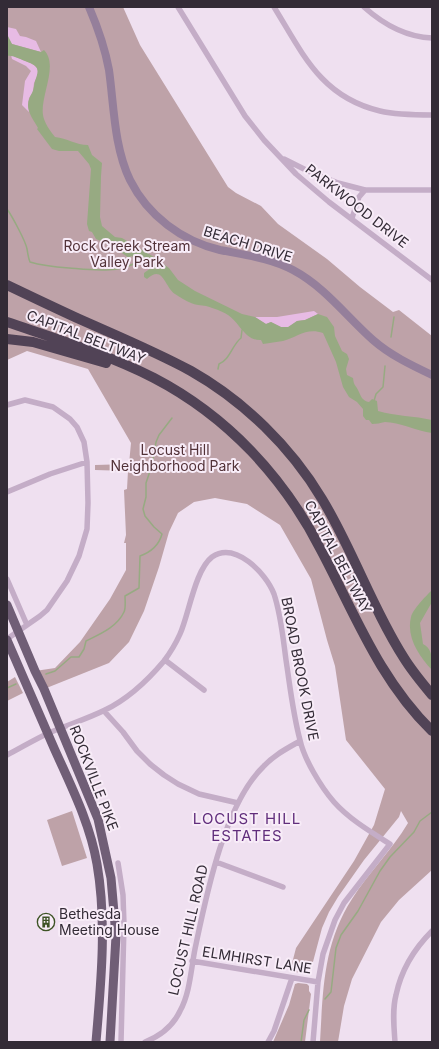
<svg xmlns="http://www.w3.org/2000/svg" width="439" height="1049" viewBox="0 0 439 1049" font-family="Inter,sans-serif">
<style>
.green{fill:#bea2a8}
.sand{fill:#e7bbe4}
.water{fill:#97aa82}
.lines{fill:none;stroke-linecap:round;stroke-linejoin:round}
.stream{stroke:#97aa82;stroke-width:1.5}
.street{stroke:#c4adc7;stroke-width:5.5}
.secondary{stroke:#957f9b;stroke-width:8}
.primary{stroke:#705e76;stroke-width:9}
.highway{stroke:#514356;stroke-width:10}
.labels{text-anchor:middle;stroke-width:4;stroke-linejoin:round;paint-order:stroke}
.street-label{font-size:14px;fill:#332b36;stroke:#f8ecf8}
.park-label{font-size:14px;fill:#523238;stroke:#f8ecf8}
.poi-label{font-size:14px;fill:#332b36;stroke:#f8ecf8;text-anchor:start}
.neighbourhood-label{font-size:15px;letter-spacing:1px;fill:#612e7c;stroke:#f8ecf8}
</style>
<rect width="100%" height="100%" fill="#efe0f0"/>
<!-- green -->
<path class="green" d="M 7,7 L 123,7 L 140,45 L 228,187 L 236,193 L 261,206 L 278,224 L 327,259 L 360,287 L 393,312 L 399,310 L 432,336 L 432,870 L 399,900 L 381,922 L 352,979 L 344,1006 L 338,1042 L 320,1042 C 323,991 323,944 352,899 C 369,872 392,850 408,823 L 401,811 L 399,817 L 364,860 L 338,897 L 329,912 L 322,928 L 310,973 L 307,974 L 290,971 L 296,948 L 354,861 L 374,825 L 385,789 L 346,740 L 335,666 L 327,640 L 311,579 L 280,525 L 247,504 L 215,498 L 194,502 L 178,513 L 169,532 L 159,567 L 144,611 L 129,642 L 109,663 L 44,689 L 35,671 L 55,668 L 80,642 L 110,599 L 126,570 L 126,543 L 124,543 L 126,535 L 124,490 L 127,489 L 128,471 L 95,470 L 95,465 L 129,464 L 131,443 L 88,369 L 27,351 L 7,360 Z
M 15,677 L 23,693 L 7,701 L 7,682 Z
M 72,811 L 87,858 L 62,866 L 47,820 Z
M 298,983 L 307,984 L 309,986 L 309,991 L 311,994 L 305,1042 L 273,1042 L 289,1005 L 295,984 Z"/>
<!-- sand -->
<path class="sand" d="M 7,27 L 16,29 L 20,36 L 26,37 L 36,41 L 41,52 L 12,44 L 8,39 Z
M 11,55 L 33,64 L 37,68 L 39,73 L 34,83 L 33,92 L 29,98 L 28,106 L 29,112 L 22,105 L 25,81 L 31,71 L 26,66 L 12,59 Z
M 314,311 L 318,314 L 305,320 L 297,321 L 289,327 L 281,327 L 271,322 L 266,324 L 255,317 L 277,317 Z"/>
<!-- water -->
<path class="water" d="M 7,34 L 12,44 L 41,52 L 44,50 C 59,65 40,96 43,115 C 44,122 50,131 55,137 C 67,138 76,145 88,145 L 92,155 L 102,163 L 101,176 L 100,217 L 102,226 L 115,237 L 122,238 L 154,257 L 169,268 L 178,280 L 195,291 L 242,314 L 255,317 L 266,324 L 271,322 L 281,327 L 288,327 L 297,321 L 305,320 L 318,314 L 327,317 L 334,327 L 335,336 L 342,351 L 347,354 L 349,359 L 346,369 L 347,375 L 353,378 C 354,386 355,384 358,390 C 361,396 362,401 369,402 L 372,399 L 377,401 L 378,411 C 396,416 414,416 432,420 L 432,433 C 417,431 399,422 385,422 C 380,423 377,424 372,424 L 369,420 L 366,420 L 363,416 L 363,409 L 357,402 L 349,397 L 343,387 L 336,362 L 323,333 C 307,327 297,337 283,341 C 276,342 270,343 263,344 L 261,340 C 245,341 240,323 228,315 C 222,311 213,308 206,306 C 201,305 195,305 191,303 C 186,301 180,297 175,294 C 164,286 163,264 147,279 L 144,277 L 144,273 L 151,268 L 150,265 L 146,267 L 143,261 L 131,256 L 129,258 L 112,246 L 96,239 L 92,232 L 89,231 L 87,224 L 91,169 L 89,164 L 78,151 L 59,151 L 52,149 L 37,129 L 38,128 C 34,121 28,113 28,105 C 28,100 30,97 32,93 C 34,89 34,85 35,81 C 40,68 38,66 25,61 C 19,59 13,55 7,56 Z
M 432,590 L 432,602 L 420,623 L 423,644 C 433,649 432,660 432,670 C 419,656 406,637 411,617 C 413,609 426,596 432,590 Z"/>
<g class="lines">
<!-- stream -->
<path class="stream" d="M 7,209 C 12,216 26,242 27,249 C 28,254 28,257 30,262 C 43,266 55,267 69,268 C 93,270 119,274 141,260
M 391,337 L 394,317
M 218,369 L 219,364 C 230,360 232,345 241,338 L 242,330
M 374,401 L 376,394 L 383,387 L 385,366
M 46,674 L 55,671 L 71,657 L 79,657 L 84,649 L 86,641 C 100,634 117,627 124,612 C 126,608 125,600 125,596 L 139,588 L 140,556 C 151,552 159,545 162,534 L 154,527 L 145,516 L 143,509 L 146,497 L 146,483 L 152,465 L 156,442 L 159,435 L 172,418
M 7,688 L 16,684
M 325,999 L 331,992 L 336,948 L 341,935 L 358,911 L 380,871 L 390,857 L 414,832 L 420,821 L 432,812
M 301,1042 L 304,1020 L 309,1010"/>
<!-- street -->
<path class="street" d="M 178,7 L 245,116 L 264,140 L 296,174 L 329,202 L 432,280
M 274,7 C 303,54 321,97 380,111 C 397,115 415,115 432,115
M 364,7 C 383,24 406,37 432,38
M 284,159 L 308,171 L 338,183 L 365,190 L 432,190
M 352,218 L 359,197 L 365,190
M 7,405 L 25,400 L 53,407 L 70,419 L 77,427 L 84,442 L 87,462 L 88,503 L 87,529 L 79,556 L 67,581 L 47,610 L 40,616 L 7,639
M 7,492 L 50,474 L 87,462
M 7,579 L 27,625
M 165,660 L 204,690
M 104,711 L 123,732 L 137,751 L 150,764 L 164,775 L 178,784 L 199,794 L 238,803
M 7,755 C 21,748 35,739 49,733 C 67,725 87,719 105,710 C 128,699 148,680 164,661 C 170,653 176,643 180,634 C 189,614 195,570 212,557 C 235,541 266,573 274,594 C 281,615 283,638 286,660 C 290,686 293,714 300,740 C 304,759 321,787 334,802 C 349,819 371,832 390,844 L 344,903 L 335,920 L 323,954 L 318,982 L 313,1042
M 216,862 L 283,887
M 118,863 L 123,895 L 124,925 L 121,1042
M 192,961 L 318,982
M 145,1042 C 160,1036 173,1026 180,1011 C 190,993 191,969 195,949 C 206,897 224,805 263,767 C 274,755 286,749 300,741
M 268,1042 L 274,1031 L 292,978
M 395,1042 C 394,1027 392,1010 396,995 C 401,971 414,949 432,931"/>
<!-- secondary -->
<path class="secondary" d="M 89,7 C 98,28 105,48 109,70 C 114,106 114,147 130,180 C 148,216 182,241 220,250 C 245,255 271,258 293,270 C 325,287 346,316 373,340 C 390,355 411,365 432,375"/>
<!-- primary -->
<path class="primary" d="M 7,605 L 35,671 L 44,689 L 98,819 L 111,878 L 116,936 L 110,1042
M 7,640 C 23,676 38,712 54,748 C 71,786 90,823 97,864 C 107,922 101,983 96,1042"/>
<!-- highway -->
<path class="highway" d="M 7,285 C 30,296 53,307 77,318 C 115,335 154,351 191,371 C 244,401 291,447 322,499 C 353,550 372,608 404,658 C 412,671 422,683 432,695
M 7,322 C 57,339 107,354 154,378 C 227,416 284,477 321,550 C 355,614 379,679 432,731
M 7,339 L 33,342 L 106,363"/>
</g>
<!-- icons -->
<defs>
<symbol id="building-ring" viewBox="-11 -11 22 22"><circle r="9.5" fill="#f8ecf8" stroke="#3d5325" stroke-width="1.5"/><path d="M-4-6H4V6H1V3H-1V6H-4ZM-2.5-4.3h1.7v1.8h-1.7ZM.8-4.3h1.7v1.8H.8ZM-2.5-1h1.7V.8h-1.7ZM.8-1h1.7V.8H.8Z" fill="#3d5325"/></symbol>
</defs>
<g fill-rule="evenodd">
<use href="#building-ring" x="36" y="912" width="20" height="20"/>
</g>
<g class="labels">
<!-- street labels -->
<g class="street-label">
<text transform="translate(357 206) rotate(38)" y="5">PARKWOOD DRIVE</text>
<text transform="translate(248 244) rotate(17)" y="5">BEACH DRIVE</text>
<text transform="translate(86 337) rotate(21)" y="5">CAPITAL BELTWAY</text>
<text transform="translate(338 557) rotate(62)" y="5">CAPITAL BELTWAY</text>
<text transform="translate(300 669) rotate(79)" y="5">BROAD BROOK DRIVE</text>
<text transform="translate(94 778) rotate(69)" y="5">ROCKVILLE PIKE</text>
<text transform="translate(188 930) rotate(-77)" y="5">LOCUST HILL ROAD</text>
<text transform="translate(257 960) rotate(9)" y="5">ELMHIRST LANE</text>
</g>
<!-- park labels -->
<g class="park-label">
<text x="127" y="251">Rock Creek Stream<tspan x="127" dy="16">Valley Park</tspan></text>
<text x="175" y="455">Locust Hill<tspan x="175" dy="16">Neighborhood Park</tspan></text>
</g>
<!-- poi labels -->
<g class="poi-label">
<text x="59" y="919">Bethesda<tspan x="59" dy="16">Meeting House</tspan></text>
</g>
<!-- neighbourhood labels -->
<g class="neighbourhood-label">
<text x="247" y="824">LOCUST HILL<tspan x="247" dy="17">ESTATES</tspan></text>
</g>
</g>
<!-- border -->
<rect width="439" height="1049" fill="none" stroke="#332b36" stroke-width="16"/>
</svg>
